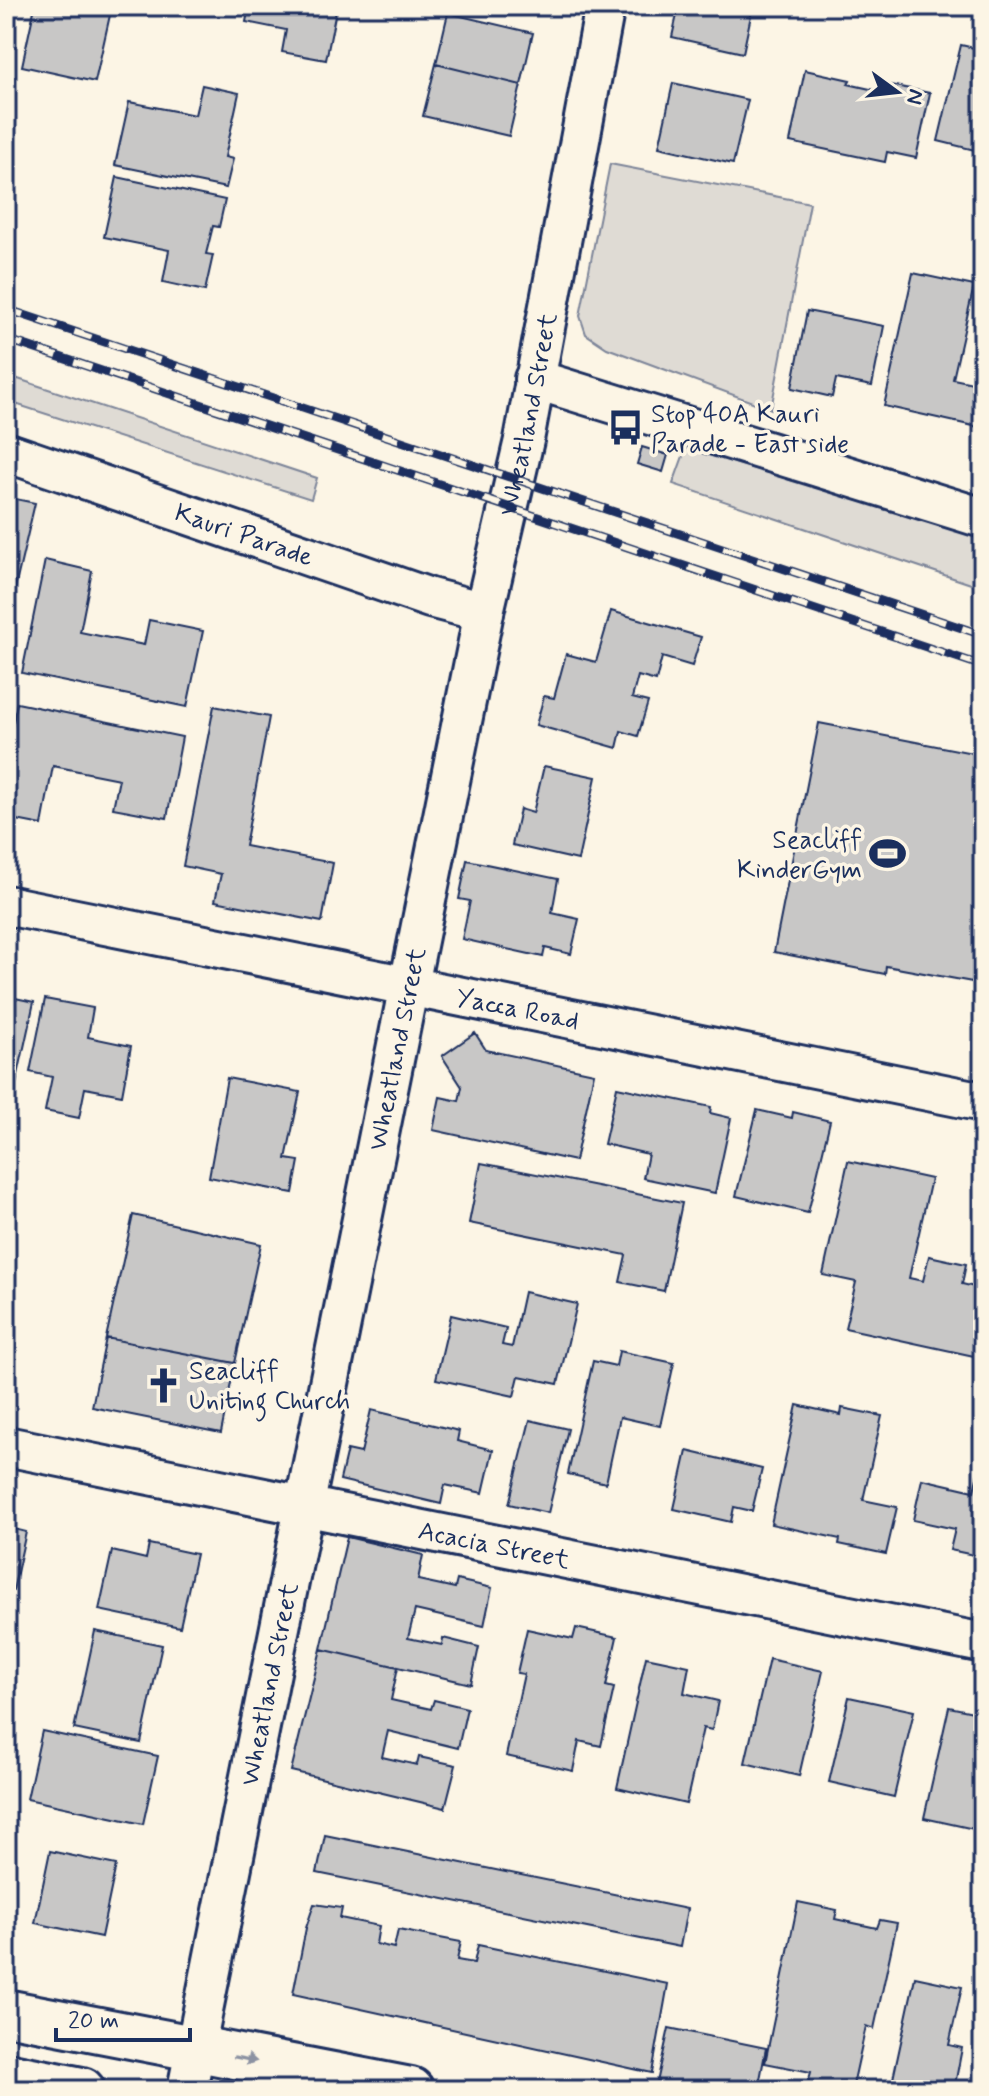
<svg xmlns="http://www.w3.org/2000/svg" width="989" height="2096" viewBox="0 0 989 2096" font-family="Mynerve,sans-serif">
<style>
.green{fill:#dfdbd4;stroke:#7d8599;stroke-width:2}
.building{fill:#c8c7c6;stroke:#1b2f5e;stroke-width:2}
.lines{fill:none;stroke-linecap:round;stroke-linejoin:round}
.minor-casing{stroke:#1b2f5e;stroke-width:44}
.primary-casing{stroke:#1b2f5e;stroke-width:50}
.minor{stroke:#fcf5e5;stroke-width:38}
.primary{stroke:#fcf5e5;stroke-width:44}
.rail-casing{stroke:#1b2f5e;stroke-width:9}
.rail{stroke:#fcf5e5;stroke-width:6;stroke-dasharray:18;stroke-linecap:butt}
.oneway{fill:#8c92a2}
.labels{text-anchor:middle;stroke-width:7;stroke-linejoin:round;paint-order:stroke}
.street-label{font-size:26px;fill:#1b2f5e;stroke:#fcf5e5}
.poi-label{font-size:26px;fill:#1b2f5e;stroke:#fcf5e5;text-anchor:start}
</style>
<rect width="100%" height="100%" fill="#fcf5e5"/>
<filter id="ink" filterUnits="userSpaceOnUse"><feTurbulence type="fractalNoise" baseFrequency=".0125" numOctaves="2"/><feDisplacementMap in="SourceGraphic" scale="16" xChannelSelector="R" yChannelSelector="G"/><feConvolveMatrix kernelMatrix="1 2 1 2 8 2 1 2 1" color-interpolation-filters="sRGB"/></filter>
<g filter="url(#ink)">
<!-- green -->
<path class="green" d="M 610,164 L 810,203 L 771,409 L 607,348 L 586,334 L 580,316 Z
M 6,375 L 317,478 L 311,499 L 6,401 Z
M 686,448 L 794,481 L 830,485 L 983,534 L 983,588 L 673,484 Z"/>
<!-- building -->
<path class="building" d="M 35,6 L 112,6 L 95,82 L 22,66 Z
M 249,6 L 337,6 L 326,60 L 282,52 L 286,30 L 246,22 Z
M 679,6 L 753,6 L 743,53 L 672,37 Z
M 448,13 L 533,33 L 521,85 L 436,64 Z
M 961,45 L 983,50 L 983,152 L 938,141 Z
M 436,64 L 521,85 L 509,136 L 423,116 Z
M 805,70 L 850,80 L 848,84 L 888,93 L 890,85 L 930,93 L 916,158 L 887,152 L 885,162 L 790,142 Z
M 673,83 L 748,100 L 733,164 L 659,147 Z
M 202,85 L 239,93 L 225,157 L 233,159 L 226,188 L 115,165 L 129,102 L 195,115 Z
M 117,177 L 225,200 L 219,227 L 213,226 L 206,254 L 213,255 L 205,291 L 163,282 L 169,250 L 104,237 Z
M 913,273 L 974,286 L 953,379 L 983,385 L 983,406 L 978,427 L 884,406 Z
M 807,311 L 884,326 L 872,386 L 836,379 L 832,397 L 792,388 Z
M 642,447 L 668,455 L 663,472 L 637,464 Z
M 6,497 L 35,503 L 11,605 L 6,604 Z
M 45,560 L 92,571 L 80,632 L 144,645 L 149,620 L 203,631 L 187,707 L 22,673 Z
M 611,611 L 701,637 L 692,666 L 662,657 L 656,681 L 638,676 L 632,698 L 648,702 L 638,736 L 621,731 L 617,748 L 536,725 L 544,696 L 554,698 L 566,654 L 596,662 Z
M 17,703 L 182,737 L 167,818 L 113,808 L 119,779 L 53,766 L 42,825 L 6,818 L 6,757 Z
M 214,706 L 269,717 L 245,846 L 333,863 L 322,922 L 215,901 L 221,874 L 183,866 Z
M 819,723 L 983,755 L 983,984 L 886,966 L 885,974 L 774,952 Z
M 544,766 L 596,777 L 578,860 L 512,845 L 520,809 L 533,813 Z
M 467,860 L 558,879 L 552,913 L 579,919 L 571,954 L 545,948 L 543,957 L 462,939 L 470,901 L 459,899 Z
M 6,996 L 34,1002 L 16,1084 L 6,1082 Z
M 45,999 L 93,1008 L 88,1037 L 131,1046 L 122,1095 L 85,1088 L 79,1118 L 45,1111 L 52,1077 L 30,1072 Z
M 475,1033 L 486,1050 L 594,1073 L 575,1161 L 433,1130 L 440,1097 L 459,1101 L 462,1087 L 442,1056 Z
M 227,1078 L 300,1092 L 286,1159 L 299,1161 L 293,1193 L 209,1177 Z
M 617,1087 L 711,1107 L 710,1113 L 731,1118 L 715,1193 L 643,1178 L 648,1154 L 604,1144 Z
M 757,1110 L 792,1118 L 793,1112 L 830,1121 L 808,1213 L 736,1196 Z
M 848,1161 L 931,1179 L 909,1278 L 923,1281 L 929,1256 L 966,1264 L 962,1284 L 983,1289 L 983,1358 L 845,1328 L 856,1282 L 823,1275 Z
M 481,1163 L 682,1203 L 664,1291 L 620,1282 L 626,1255 L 469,1223 Z
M 133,1215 L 261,1244 L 235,1363 L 106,1338 Z
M 524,1292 L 577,1304 L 558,1384 L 519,1376 L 514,1396 L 436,1379 L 451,1315 L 506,1328 L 502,1345 L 512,1347 Z
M 106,1338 L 235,1363 L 221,1433 L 92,1407 Z
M 619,1351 L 674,1363 L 660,1426 L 620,1417 L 606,1483 L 568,1474 L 593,1361 L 616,1366 Z
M 797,1405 L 841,1415 L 842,1408 L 882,1416 L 863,1500 L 897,1507 L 886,1554 L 839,1544 L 840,1539 L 771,1524 Z
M 371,1410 L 459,1431 L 457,1441 L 493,1450 L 483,1493 L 445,1485 L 441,1504 L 340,1480 L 347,1450 L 361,1453 Z
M 530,1420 L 568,1429 L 548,1513 L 509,1504 Z
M 687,1451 L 762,1469 L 752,1511 L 734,1507 L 731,1522 L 674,1509 Z
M 983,1451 L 983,1557 L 950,1550 L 955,1529 L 913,1520 L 922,1479 L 974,1491 Z
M 6,1527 L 26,1532 L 13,1591 L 6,1590 Z
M 347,1537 L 423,1555 L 418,1580 L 455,1588 L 457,1580 L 492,1588 L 484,1626 L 415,1610 L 408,1638 L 442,1645 L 443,1638 L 479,1647 L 471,1684 L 321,1649 Z
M 149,1544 L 196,1554 L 180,1627 L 99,1610 L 112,1551 L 146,1559 Z
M 576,1628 L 617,1637 L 606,1686 L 614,1688 L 601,1746 L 579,1741 L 573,1771 L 506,1756 L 524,1674 L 517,1673 L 527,1629 L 573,1639 Z
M 95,1631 L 162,1645 L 141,1743 L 74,1729 Z
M 321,1649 L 398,1667 L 391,1700 L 431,1709 L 434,1700 L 467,1708 L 458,1748 L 388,1731 L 382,1757 L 417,1765 L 419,1757 L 456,1765 L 445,1808 L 291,1771 Z
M 646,1657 L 689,1666 L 684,1693 L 718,1701 L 712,1730 L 703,1728 L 686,1804 L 617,1788 Z
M 769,1659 L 823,1671 L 799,1776 L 745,1763 Z
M 849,1697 L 914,1711 L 894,1797 L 829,1782 Z
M 949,1707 L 983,1714 L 983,1831 L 924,1818 Z
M 42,1731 L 158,1756 L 143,1824 L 27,1799 Z
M 325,1835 L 687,1909 L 680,1947 L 317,1873 Z
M 50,1851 L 116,1865 L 101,1937 L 35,1923 Z
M 798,1902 L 837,1910 L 835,1919 L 877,1928 L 880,1920 L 897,1923 L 874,2029 L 866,2026 L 852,2090 L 806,2090 L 811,2072 L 765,2063 Z
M 314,1904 L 342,1908 L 340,1918 L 379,1926 L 376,1944 L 394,1948 L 398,1930 L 461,1942 L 457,1960 L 474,1963 L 478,1945 L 668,1984 L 652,2073 L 293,1994 L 306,1928 Z
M 915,1977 L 962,1987 L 949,2045 L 962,2048 L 954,2090 L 893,2079 Z
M 669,2028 L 766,2048 L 758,2090 L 673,2090 L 656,2087 Z"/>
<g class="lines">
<defs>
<g id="minor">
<path d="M 534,379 L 983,518"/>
<path id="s1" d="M 6,452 L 430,598 L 484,612"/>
<path id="s2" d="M 6,905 L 983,1102"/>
<path id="s3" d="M 6,1446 L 983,1643"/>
<path id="s4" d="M 187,2090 L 484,612 L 524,440 L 605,6"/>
</g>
<path id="primary" d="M 6,2012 L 411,2090
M 6,2075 L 82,2090"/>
</defs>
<!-- minor casing -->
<use href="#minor" class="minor-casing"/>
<!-- primary casing -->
<use href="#primary" class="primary-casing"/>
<!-- minor -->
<use href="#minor" class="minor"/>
<!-- primary -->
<use href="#primary" class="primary"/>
<defs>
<path id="rail" d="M 6,309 L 983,635
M 6,339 L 983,666"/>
</defs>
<!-- rail casing -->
<use href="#rail" class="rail-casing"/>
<!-- rail -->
<use href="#rail" class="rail"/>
</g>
<!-- one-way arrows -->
<defs><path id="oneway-solid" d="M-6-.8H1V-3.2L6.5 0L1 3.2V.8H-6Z" transform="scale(2)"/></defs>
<use class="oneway" href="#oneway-solid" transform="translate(245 2059) rotate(11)"/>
</g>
<!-- icons -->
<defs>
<symbol id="bus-bare" viewBox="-9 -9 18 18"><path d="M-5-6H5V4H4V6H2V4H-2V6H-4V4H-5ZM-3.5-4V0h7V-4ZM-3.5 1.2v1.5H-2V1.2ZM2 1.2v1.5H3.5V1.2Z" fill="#1b2f5e" stroke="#fcf5e5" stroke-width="2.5" paint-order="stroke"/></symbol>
<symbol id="stadium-bare" viewBox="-9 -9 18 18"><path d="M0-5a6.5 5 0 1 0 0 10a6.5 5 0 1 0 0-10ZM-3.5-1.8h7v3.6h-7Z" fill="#1b2f5e" stroke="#fcf5e5" stroke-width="2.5" paint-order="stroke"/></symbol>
<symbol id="church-bare" viewBox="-9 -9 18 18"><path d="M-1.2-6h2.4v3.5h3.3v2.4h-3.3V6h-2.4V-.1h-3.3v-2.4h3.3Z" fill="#1b2f5e" stroke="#fcf5e5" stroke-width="2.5" paint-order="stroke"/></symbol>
</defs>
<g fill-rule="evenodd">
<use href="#bus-bare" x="600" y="402" width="51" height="51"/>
<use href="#stadium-bare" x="862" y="828" width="51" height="51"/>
<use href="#church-bare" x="138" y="1360" width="51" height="51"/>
</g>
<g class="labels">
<!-- street labels -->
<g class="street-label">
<text dy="9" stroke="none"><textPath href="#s4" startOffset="1710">Wheatland Street</textPath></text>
<text dy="9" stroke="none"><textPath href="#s1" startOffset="252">Kauri Parade</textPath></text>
<text dy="9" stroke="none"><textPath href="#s2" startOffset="522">Yacca Road</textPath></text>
<text dy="9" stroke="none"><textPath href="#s4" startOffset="1062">Wheatland Street</textPath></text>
<text dy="9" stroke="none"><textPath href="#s3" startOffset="498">Acacia Street</textPath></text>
<text dy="9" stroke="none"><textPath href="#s4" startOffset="414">Wheatland Street</textPath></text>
</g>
<!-- poi labels -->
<g class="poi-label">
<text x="651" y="422">Stop 40A Kauri<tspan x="651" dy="30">Parade - East side</tspan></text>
<text x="862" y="848" text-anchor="end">Seacliff<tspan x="862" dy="30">KinderGym</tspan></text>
<text x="189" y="1379">Seacliff<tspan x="189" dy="30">Uniting Church</tspan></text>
</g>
</g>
<!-- margin -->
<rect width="989" height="2096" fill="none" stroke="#fcf5e5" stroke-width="32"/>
<rect x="16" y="16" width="957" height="2064" fill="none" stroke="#1b2f5e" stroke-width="3" filter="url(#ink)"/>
<!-- north arrow -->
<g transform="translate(897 92) rotate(105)" stroke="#fcf5e5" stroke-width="6" paint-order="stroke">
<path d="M0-6L14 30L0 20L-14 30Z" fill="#1b2f5e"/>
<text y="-12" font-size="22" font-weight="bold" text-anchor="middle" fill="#1b2f5e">N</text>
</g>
<!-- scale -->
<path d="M56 2028v12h134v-12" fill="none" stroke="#1b2f5e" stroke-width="4"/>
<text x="68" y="2028" font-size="24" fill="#1b2f5e" stroke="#fcf5e5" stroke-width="6" paint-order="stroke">20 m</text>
</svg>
